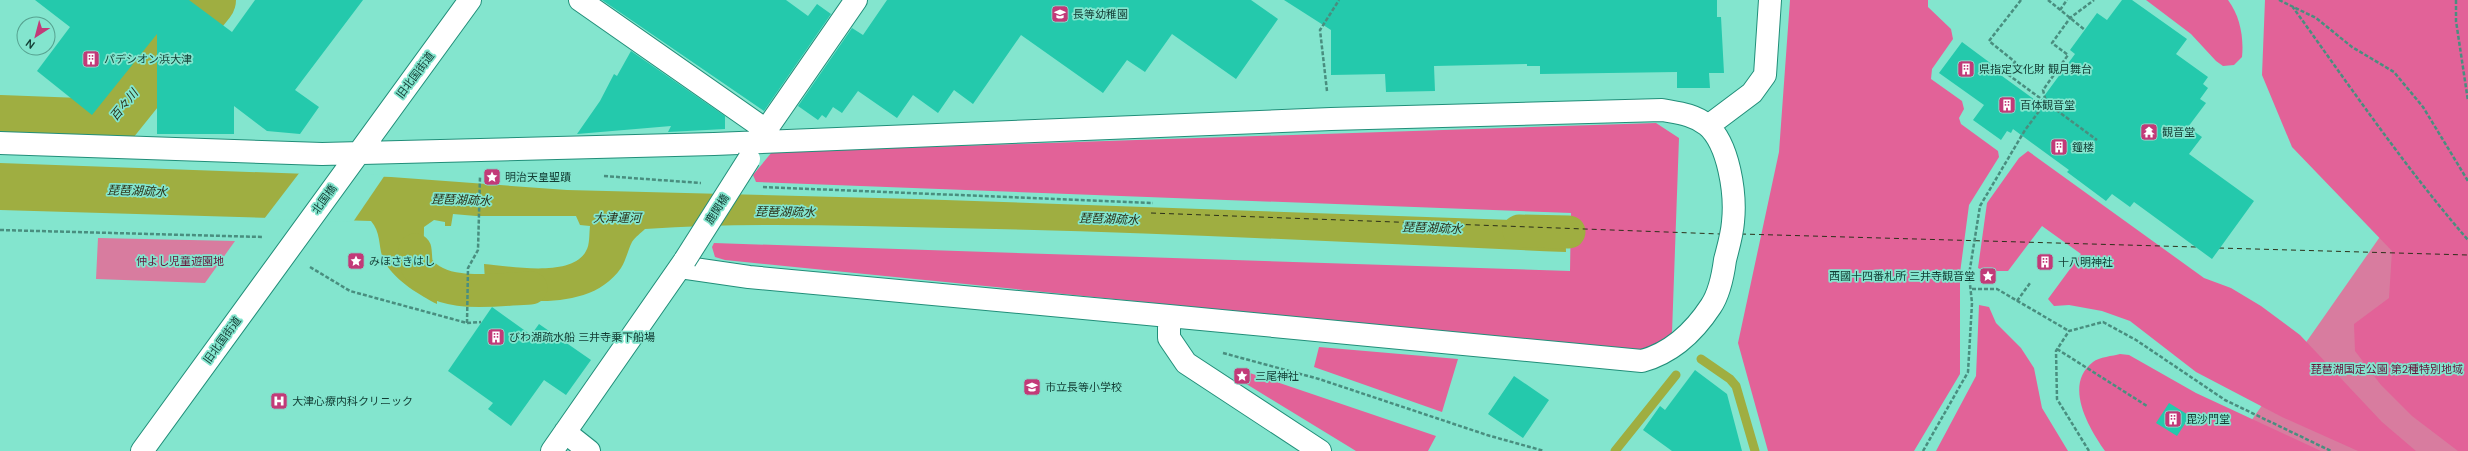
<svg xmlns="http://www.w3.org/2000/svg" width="2468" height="451" viewBox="0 0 2468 451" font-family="'DM Sans','Noto Sans JP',sans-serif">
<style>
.green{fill:#d87c9f}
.forest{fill:#e26298}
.water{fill:#9fae41}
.pier{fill:#83e5ce}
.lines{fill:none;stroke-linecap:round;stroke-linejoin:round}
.stream{stroke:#9fae41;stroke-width:9}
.canal{stroke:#9fae41;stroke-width:33}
.river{stroke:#9fae41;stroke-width:56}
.ferry{stroke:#2c3019;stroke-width:1;stroke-dasharray:5 4;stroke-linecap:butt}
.building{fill:#24c9ac}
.minor-casing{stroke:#218e79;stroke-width:24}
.path{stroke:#498e7f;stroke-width:2.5;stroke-dasharray:4 2;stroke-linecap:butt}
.minor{stroke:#fff;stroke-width:22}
.minor-bridge-casing{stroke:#218e79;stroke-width:24;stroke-linecap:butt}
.minor-bridge{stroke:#fff;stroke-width:22}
.labels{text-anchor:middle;stroke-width:3.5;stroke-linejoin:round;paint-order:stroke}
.poi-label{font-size:11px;fill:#123d34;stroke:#83e5ce;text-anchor:start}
.street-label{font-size:11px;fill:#123d34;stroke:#83e5ce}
.park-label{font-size:11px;fill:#66153b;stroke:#83e5ce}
.water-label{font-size:12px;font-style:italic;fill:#2c3019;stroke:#83e5ce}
</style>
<rect width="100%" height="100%" fill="#83e5ce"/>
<!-- green -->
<path class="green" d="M 2468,111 L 2468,451 L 2230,451 Z
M 98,238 L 235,241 L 205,283 L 96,279 Z"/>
<!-- forest -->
<path class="forest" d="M 1790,0 L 1928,0 L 1928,7 L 1951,29 L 1953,39 L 1932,69 L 1931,79 L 1962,101 L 1964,109 L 1959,118 L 1961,124 L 1998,151 L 1999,157 L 1969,205 L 1960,273 L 1960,374 L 1914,451 L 1768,451 L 1738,343 L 1779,152 Z
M 2146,0 L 2228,0 C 2240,16 2244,37 2242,57 L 2234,65 L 2223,66 L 2216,61 L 2191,34 Z
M 2265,0 L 2468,0 L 2468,451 L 2458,451 L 2412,416 L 2381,385 L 2355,351 L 2354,324 L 2389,298 L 2392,251 L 2292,147 L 2262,75 Z
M 1656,123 L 1679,138 L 1672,333 L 1667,339 L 1644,352 L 725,260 L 715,257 L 712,247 L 714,243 L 1570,271 L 1571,213 L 756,182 L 753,175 L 772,152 Z
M 2028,151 L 2204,278 L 2231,288 L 2261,306 L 2300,335 L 2382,422 L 2416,451 L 2358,451 L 2282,417 L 2196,372 L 2130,321 L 2102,311 L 2069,305 L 2054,306 L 2048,299 L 2081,254 L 2042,226 L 2008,271 L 1984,271 L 1978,268 L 1987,203 L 2019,158 Z
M 1979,305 L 1989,307 L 1996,323 L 2021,348 L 2034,368 L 2042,408 L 2068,451 L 1936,451 L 1976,376 Z
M 1319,347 L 1458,359 L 1442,412 L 1314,367 Z
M 2120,354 L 2129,355 L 2196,393 L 2321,451 L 2105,451 C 2089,428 2063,385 2093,362 C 2099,357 2113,356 2120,354 Z
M 1238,369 L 1436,436 L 1428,451 L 1356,451 L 1235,377 Z"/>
<!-- water -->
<path class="water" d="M 0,163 L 391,177 L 567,190 L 916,199 L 1565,222 L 1566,252 C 1361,243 1156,232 950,228 C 848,226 747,222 645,229 C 641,233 635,237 632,242 C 628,250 626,260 621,268 C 592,310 530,301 486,299 L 484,264 C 510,266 572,278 586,251 C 590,245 589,234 590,226 L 580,225 L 576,216 L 476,216 L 453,214 L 451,226 L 445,226 L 445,222 L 434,220 L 424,227 C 424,247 421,255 437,268 L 437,304 C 421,296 396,281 386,264 C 377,252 383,235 371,221 L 0,210 Z"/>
<!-- pier -->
<path class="pier" d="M 300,172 L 385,175 L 353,222 L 264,219 Z"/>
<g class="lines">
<!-- stream -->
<path class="stream" d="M 1701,359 L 1730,379 L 1736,386 L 1755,451
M 1615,451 L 1676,375"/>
<!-- canal -->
<path class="canal" d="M 1519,231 L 1569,232
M 415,250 C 416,255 415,263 418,268 C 440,300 497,289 531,288"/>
<!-- river -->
<path class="river" d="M 0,123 L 106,127 L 208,0"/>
<!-- ferry -->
<path class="ferry" d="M 1151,213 L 1720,234
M 1741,234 L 2196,247
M 2219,248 L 2468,255"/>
</g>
<!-- building -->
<path class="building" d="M 35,0 L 189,0 L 232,32 L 255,0 L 363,0 L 295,90 L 319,107 L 300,134 L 267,131 L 234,106 L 234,134 L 157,134 L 157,34 L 92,115 L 37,71 L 70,27 Z
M 602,0 L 786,0 L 808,16 L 817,4 L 831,14 L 764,111 Z
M 887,0 L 1251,0 L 1278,19 L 1236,79 L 1172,34 L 1145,72 L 1127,60 L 1103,93 L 1021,35 L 973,104 L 954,90 L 938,113 L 913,95 L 897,118 L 858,91 L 842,113 L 833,107 L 826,118 L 822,115 L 818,120 L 798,106 L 852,28 L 863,35 Z
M 1284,0 L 1717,0 L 1717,17 L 1721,17 L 1724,73 L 1709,73 L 1710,88 L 1677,88 L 1677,72 L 1540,74 L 1540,66 L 1527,66 L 1527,64 L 1434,66 L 1435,91 L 1386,92 L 1385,74 L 1331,75 L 1331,30 Z
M 2122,0 L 2132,0 L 2187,39 L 2176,54 L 2208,77 L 2203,84 L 2208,88 L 2200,99 L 2206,103 L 2188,127 L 2202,137 L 2189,154 L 2254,201 L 2212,259 L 2134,202 L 2130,207 L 2112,194 L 2106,201 L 2067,172 L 2069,170 L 2013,129 L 2011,133 L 2007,131 L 2001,140 L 1973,120 L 1984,105 L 1939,73 L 1962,42 L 1993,65 L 1991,68 L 2039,103 L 2075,54 L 2070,50 L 2097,13 L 2107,20 Z
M 631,51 L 725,116 L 725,129 L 668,132 L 671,126 L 577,134 L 600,101 L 614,74 L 617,76 Z
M 492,307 L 531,335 L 539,324 L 591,360 L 566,395 L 544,380 L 511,426 L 488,409 L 493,403 L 448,371 Z
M 1695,370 L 1727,394 L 1742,451 L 1672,451 L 1643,430 L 1660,406 L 1665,410 Z
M 1514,376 L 1549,400 L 1523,438 L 1488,414 Z
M 2169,403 L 2190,416 L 2177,436 L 2156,423 Z"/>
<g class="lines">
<defs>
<path id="minor" d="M 580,0 L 766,130
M 1708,126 L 1752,93 L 1765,75 L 1770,0
M 761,142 L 766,130 L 856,0
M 0,143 L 322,154 L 714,144 L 1331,119 L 1662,110 C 1678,113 1693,114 1707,125 C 1729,144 1736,194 1733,222 C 1732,235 1728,248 1725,260 C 1723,275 1719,294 1711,306 C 1694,332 1671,353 1642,361 L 1169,316 L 1169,338 L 1186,363 L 1320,451
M 680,267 L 749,277 L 1169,316
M 565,432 L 589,451
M 142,451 L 470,0
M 552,451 L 685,260"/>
</defs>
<!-- minor casing -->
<use href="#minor" class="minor-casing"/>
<!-- path -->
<path class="path" d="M 2021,0 L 1989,41 L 2015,62 L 2006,73 L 2097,140
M 2048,0 L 2085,30
M 2279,0 L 2316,18 L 2352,47 L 2394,72 L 2423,107 L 2468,181
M 2456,0 L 2456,21 L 2468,101
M 2292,6 C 2349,85 2404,166 2468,240
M 2060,10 L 2067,0
M 1327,91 L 1320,30 L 1339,0
M 604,176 L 701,183
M 763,187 L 1153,203
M 0,230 L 263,237
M 310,267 L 350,291 L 467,323 L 481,322
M 1972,289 L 1997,289 L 2069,331
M 2017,301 L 2030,283
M 467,323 L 468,268 L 478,250 L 480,177
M 2057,349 L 2147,406
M 1223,353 L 1319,379 L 1487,435 L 1544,451
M 1923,451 L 1968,372 L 1972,303 L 1969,275 L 1980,206 L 2025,130 L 2046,102 L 2043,90 L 2068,55 L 2052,43 L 2070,18 L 2094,0
M 2089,451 L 2057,399 L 2056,351 L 2069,331 L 2103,322 L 2136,340 L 2225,400 L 2331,451"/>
<!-- minor -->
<use href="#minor" class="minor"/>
<defs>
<path id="minor-bridge" d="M 685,260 L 749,159"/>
</defs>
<!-- minor-bridge casing -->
<use href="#minor-bridge" class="minor-bridge-casing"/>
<!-- minor-bridge -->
<use href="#minor-bridge" class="minor-bridge"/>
</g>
<!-- icons -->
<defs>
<symbol id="school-square" viewBox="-11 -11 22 22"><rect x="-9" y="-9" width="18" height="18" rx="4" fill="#c23a78" stroke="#83e5ce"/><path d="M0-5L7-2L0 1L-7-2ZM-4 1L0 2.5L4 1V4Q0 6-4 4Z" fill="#fff"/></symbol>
<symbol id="building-square" viewBox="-11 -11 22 22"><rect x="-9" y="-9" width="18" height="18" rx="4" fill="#c23a78" stroke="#83e5ce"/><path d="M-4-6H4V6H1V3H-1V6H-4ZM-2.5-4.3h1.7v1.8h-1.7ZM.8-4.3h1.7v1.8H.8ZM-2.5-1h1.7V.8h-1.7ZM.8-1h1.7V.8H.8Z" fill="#fff"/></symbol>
<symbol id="temple-square" viewBox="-11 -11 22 22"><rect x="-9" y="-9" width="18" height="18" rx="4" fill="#c23a78" stroke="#83e5ce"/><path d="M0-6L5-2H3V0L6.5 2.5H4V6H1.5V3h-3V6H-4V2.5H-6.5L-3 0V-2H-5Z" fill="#fff"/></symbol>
<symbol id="sight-square" viewBox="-11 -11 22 22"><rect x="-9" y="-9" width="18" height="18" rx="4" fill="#c23a78" stroke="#83e5ce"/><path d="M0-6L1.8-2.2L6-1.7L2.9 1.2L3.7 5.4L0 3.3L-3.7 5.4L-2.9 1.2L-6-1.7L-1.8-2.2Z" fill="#fff"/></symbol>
<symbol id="hospital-square" viewBox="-11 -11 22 22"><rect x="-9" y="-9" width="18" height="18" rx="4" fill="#c23a78" stroke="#83e5ce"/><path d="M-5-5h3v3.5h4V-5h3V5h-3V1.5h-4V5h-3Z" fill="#fff"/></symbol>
</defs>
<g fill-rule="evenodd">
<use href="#school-square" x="1050" y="4" width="20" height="20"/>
<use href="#building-square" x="81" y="49" width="20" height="20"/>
<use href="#building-square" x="1956" y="59" width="20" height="20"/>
<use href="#building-square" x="1997" y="95" width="20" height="20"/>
<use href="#temple-square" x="2139" y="122" width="20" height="20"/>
<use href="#building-square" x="2049" y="137" width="20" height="20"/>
<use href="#sight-square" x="482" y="167" width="20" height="20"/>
<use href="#sight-square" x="346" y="251" width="20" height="20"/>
<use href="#building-square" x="2035" y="252" width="20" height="20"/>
<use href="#sight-square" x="1978" y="266" width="20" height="20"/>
<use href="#building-square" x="486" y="327" width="20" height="20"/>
<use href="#sight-square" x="1232" y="366" width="20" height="20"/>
<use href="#school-square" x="1022" y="377" width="20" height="20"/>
<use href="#hospital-square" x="269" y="391" width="20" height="20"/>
<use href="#building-square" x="2163" y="409" width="20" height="20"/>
</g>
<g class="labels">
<!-- poi labels -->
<g class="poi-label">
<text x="1073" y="18">長等幼稚園</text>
<text x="104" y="63">パデシオン浜大津</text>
<text x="1979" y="73">県指定文化財 観月舞台</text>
<text x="2020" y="109">百体観音堂</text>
<text x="2162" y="136">観音堂</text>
<text x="2072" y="151">鐘楼</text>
<text x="505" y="181">明治天皇聖蹟</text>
<text x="369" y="265">みほさきはし</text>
<text x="2058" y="266">十八明神社</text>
<text x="1975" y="280" text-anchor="end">西國十四番札所 三井寺観音堂</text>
<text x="509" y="341">びわ湖疏水船 三井寺乗下船場</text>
<text x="1255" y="380">三尾神社</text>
<text x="1045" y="391">市立長等小学校</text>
<text x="292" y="405">大津心療内科クリニック</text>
<text x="2186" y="423">毘沙門堂</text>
</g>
<!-- street labels -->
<g class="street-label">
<text transform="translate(415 75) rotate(-53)" y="4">旧北国街道</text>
<text transform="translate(324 199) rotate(-54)" y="4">北国橋</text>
<text transform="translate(717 209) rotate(-57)" y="4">鹿関橋</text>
<text transform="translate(222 340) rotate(-54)" y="4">旧北国街道</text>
</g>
<!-- park labels -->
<g class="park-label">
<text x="180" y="265">仲よし児童遊園地</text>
<text x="2387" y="373">琵琶湖国定公園 第2種特別地域</text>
</g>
<!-- water labels -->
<g class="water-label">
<text transform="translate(124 105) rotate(-51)" y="4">百々川</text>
<text transform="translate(137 191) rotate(2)" y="4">琵琶湖疏水</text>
<text transform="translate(461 200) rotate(2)" y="4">琵琶湖疏水</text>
<text transform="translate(785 212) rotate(1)" y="4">琵琶湖疏水</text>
<text x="617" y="222">大津運河</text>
<text transform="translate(1109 219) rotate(2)" y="4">琵琶湖疏水</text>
<text transform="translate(1432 228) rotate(2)" y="4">琵琶湖疏水</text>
</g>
</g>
<!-- north arrow -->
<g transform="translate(36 36) rotate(216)"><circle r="19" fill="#83e5ce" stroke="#56a290"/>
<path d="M0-3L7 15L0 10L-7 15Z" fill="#c23a78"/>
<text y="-6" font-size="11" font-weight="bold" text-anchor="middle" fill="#123d34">N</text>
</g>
</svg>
